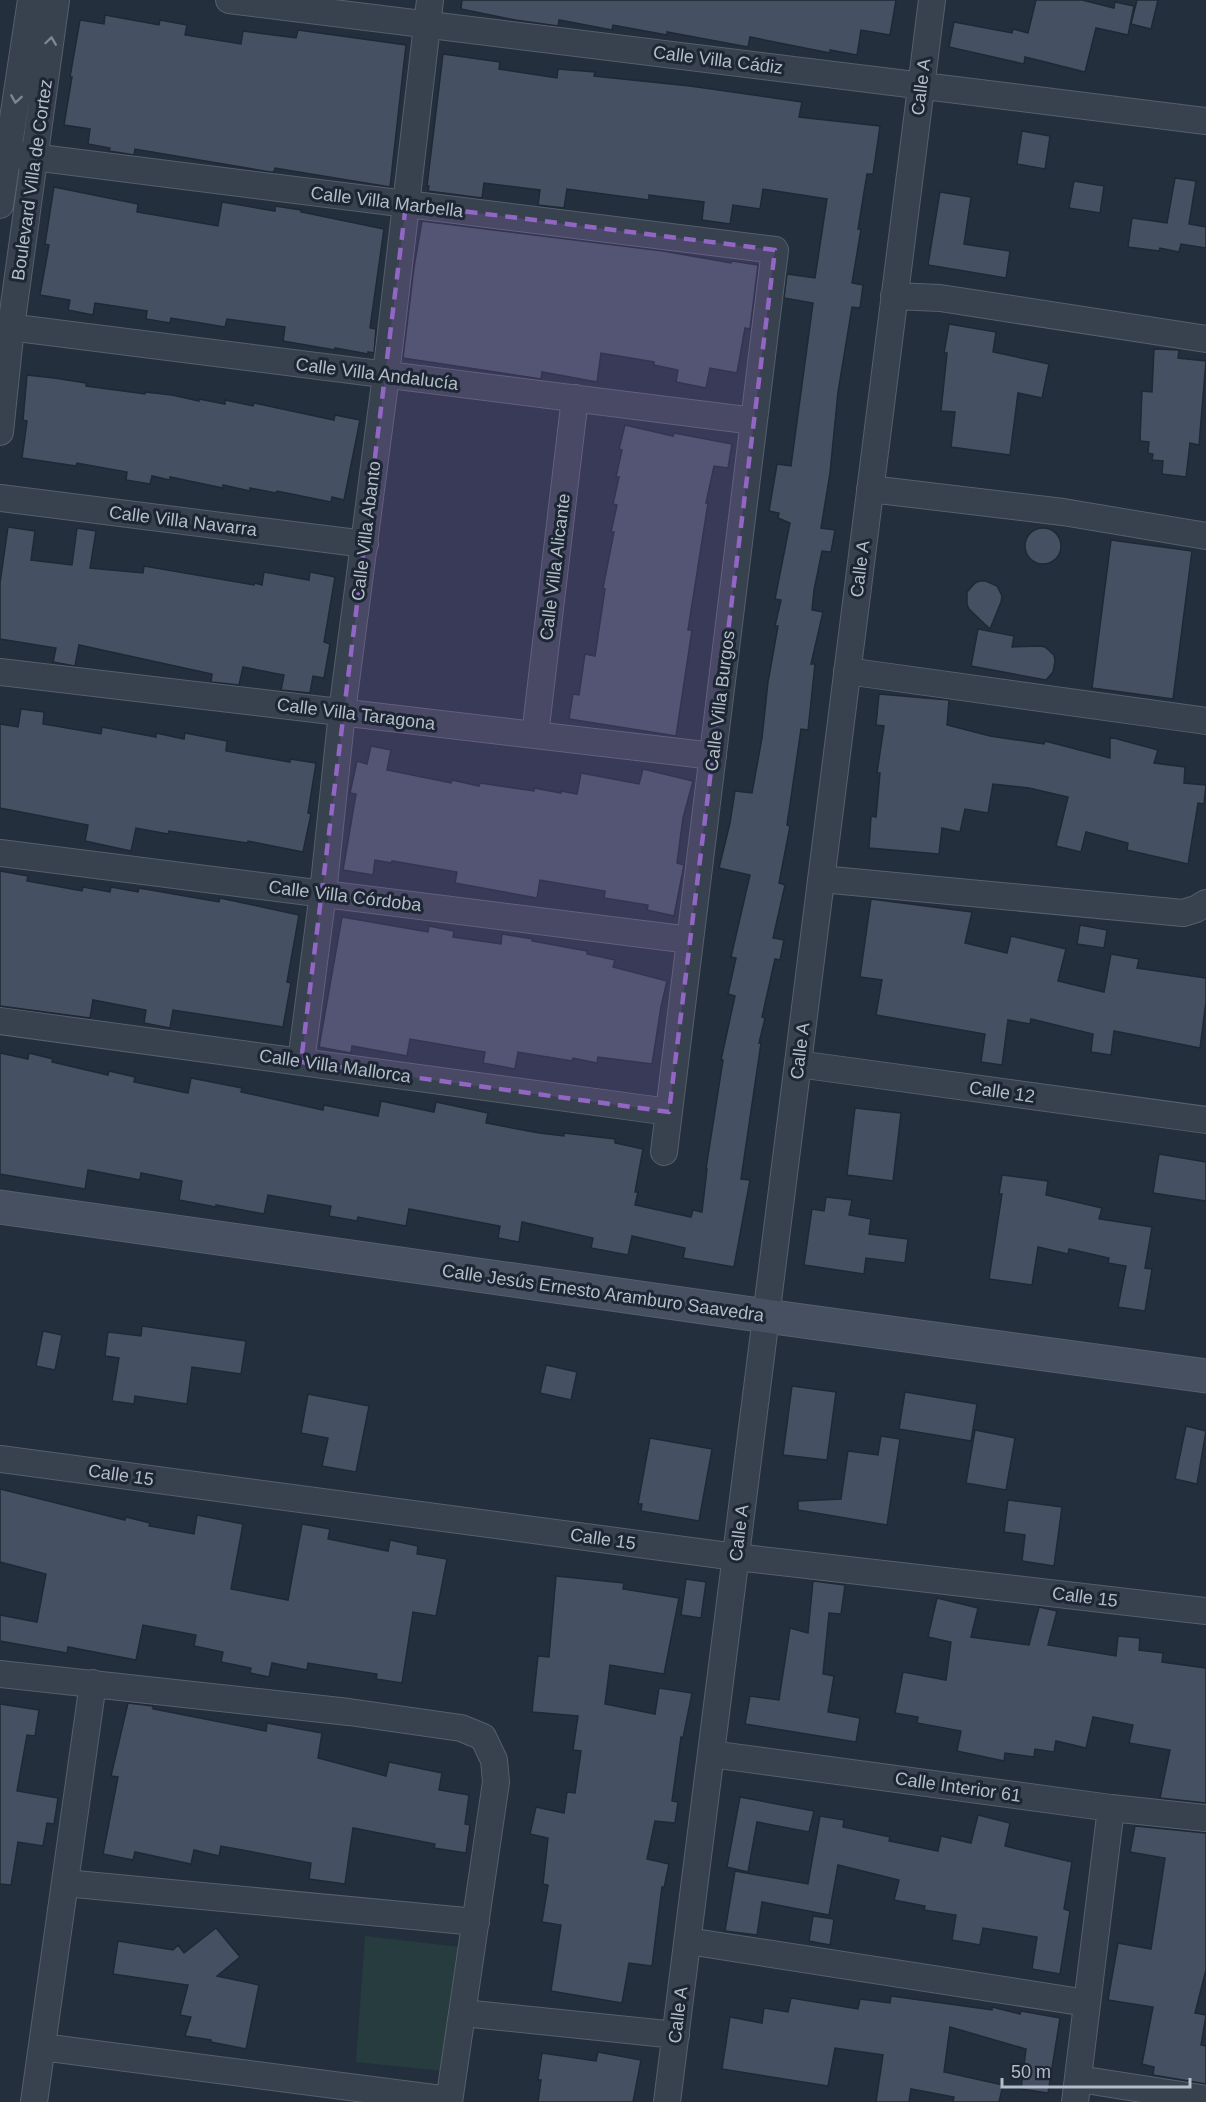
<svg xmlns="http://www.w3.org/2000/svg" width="1206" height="2102" viewBox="0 0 1206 2102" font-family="Helvetica,sans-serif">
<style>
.green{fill:#263c3f}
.building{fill:#455162;stroke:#1f2835;stroke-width:1.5}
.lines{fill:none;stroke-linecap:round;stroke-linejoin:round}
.street-casing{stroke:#565f6c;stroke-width:28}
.secondary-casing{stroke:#565f6c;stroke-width:35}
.street{stroke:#38414e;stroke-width:26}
.secondary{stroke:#465061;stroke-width:33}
.oneway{stroke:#7c8592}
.marked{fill:#9266c3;fill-opacity:0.2;stroke:#9266c3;stroke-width:4.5;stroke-dasharray:12 8;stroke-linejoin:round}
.labels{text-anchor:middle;stroke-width:6;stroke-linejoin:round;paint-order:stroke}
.street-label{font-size:18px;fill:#b4bcc9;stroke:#1d2633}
</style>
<rect width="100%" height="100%" fill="#242f3e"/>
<!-- green -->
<path class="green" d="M 365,1936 L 460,1947 L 443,2071 L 356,2062 Z"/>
<!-- building -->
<path class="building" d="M 462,0 L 896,0 L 890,35 L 861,30 L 857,55 L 830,50 L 830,53 L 750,37 L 748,47 L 667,32 L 667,35 L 613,25 L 612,30 L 559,20 L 558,26 L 515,20 L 461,9 Z
M 1036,0 L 1082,0 L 1114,8 L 1115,2 L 1134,6 L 1128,35 L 1096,28 L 1085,72 L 1025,57 L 1024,64 L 949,47 L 954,22 L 1012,33 L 1013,29 L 1028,33 Z
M 1137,0 L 1158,0 L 1151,29 L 1131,24 Z
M 105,15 L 159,25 L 160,20 L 187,25 L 185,35 L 241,44 L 243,31 L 296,38 L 298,30 L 406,45 L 390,187 L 275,168 L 274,172 L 270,172 L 135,149 L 134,155 L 122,153 L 109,151 L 110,148 L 88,144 L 90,129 L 64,125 L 72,77 L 70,77 L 80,20 L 104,24 Z
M 443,54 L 500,62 L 499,69 L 557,78 L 558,69 L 595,72 L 594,76 L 690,86 L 802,102 L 799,117 L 880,126 L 873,174 L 867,174 L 858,229 L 861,229 L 852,283 L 863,285 L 860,308 L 852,307 L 838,392 L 830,473 L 821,528 L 835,530 L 831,552 L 822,551 L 814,590 L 812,610 L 823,612 L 811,664 L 815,664 L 808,730 L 801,729 L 787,825 L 790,826 L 779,883 L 785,885 L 773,938 L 784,940 L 780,960 L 775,959 L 762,1017 L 765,1018 L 759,1043 L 761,1043 L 741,1179 L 750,1180 L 734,1267 L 683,1258 L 685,1248 L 632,1236 L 628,1255 L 591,1248 L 593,1238 L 522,1222 L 519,1242 L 498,1238 L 500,1226 L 409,1209 L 406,1226 L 358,1217 L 357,1221 L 329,1216 L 331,1206 L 268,1195 L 264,1214 L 216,1205 L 216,1207 L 179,1200 L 182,1181 L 141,1173 L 140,1180 L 88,1170 L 85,1189 L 0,1174 L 0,1053 L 28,1059 L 29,1053 L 53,1059 L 52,1062 L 108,1075 L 109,1071 L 135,1077 L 134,1082 L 188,1093 L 191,1078 L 242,1088 L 241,1092 L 323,1110 L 324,1105 L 378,1116 L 381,1101 L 434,1112 L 436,1102 L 488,1113 L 486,1123 L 539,1133 L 564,1136 L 564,1133 L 615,1139 L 615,1143 L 643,1149 L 635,1192 L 638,1192 L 635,1205 L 691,1217 L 693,1210 L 702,1212 L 707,1169 L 706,1169 L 723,1060 L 721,1060 L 735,996 L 728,994 L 736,958 L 731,957 L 750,875 L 719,868 L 730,823 L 735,791 L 752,793 L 762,738 L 768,682 L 778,626 L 775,626 L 781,600 L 775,599 L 790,523 L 778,518 L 779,513 L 769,511 L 777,464 L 791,466 L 813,303 L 784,298 L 787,274 L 815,278 L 827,199 L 763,189 L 760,209 L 733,205 L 730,224 L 702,220 L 704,202 L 649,195 L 649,200 L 567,189 L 564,208 L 538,205 L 540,190 L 484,183 L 482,198 L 428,191 L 429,186 L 427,186 Z
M 1022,131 L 1050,136 L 1045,169 L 1017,164 Z
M 1175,178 L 1196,181 L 1189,224 L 1206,227 L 1206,248 L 1181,244 L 1179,252 L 1160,248 L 1159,251 L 1128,247 L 1132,218 L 1167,223 Z
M 1074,181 L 1104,186 L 1100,213 L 1069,208 Z
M 54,187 L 138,204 L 137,212 L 218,226 L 222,202 L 275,211 L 275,206 L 301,210 L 301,212 L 384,229 L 370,328 L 376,329 L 374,353 L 368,352 L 368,354 L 335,348 L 335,350 L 283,341 L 285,327 L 227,319 L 225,327 L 171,318 L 170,323 L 146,319 L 147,311 L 95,303 L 93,315 L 68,310 L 70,300 L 40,295 L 49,245 L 45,244 Z
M 940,192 L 971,197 L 964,244 L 1010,251 L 1006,278 L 928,265 Z
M 422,221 L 663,251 L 731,263 L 732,261 L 758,265 L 750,329 L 745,328 L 737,373 L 710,368 L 706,388 L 676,382 L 678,370 L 654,365 L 654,362 L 601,353 L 597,382 L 542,372 L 541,379 L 403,358 L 414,267 Z
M 949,324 L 996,332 L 993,352 L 1049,364 L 1042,398 L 1018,393 L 1010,455 L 951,447 L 955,412 L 941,411 L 947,353 L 944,353 Z
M 1154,349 L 1179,350 L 1178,358 L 1206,361 L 1199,445 L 1190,443 L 1186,477 L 1162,474 L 1163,461 L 1152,460 L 1153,454 L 1148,453 L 1149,442 L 1140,441 L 1142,391 L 1152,392 Z
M 27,375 L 54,378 L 86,383 L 86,386 L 145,394 L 145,392 L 172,395 L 199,401 L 199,399 L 225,404 L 225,400 L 253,406 L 254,403 L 334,420 L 335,415 L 360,420 L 344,500 L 332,497 L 331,502 L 277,491 L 276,493 L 250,488 L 250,491 L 223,485 L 223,488 L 170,477 L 170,480 L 152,476 L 150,484 L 126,480 L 127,472 L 77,463 L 76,466 L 22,458 L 27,421 L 23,420 Z
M 625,425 L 673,436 L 674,433 L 732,444 L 728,468 L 714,466 L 706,503 L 708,503 L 688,630 L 692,630 L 676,736 L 569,719 L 573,694 L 579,695 L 585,654 L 595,656 L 605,589 L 603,588 L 614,532 L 611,532 L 617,505 L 613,504 L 619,477 L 616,477 L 622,450 L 619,449 Z
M 8,527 L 35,531 L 31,560 L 72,565 L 77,528 L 96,531 L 90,568 L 143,573 L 144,566 L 254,585 L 255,583 L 262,585 L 264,572 L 309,580 L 310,572 L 335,577 L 324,642 L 330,644 L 324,678 L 313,676 L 310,693 L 281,690 L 284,675 L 243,667 L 239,685 L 211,682 L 212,674 L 79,645 L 75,666 L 53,662 L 56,648 L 0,639 L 0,583 Z
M1025 546a18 18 0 1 1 36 0a18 18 0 1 1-36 0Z
M 1111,540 L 1192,551 L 1173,699 L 1092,688 Z
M 980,581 L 986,581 L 997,586 L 1002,596 L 1001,602 L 990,629 L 969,609 L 967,604 L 967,592 L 975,583 Z
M 978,629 L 1014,636 L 1012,647 L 1040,646 L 1045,647 L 1054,655 L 1055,661 L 1053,672 L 1046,680 L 971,666 Z
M 879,694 L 949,700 L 947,725 L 990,736 L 1044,744 L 1045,741 L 1110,758 L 1110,737 L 1158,750 L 1154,763 L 1185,767 L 1184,783 L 1206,785 L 1204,804 L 1198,803 L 1188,864 L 1127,850 L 1128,843 L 1086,832 L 1081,852 L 1056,846 L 1068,797 L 1029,788 L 993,784 L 988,813 L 965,809 L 960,832 L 942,828 L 939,854 L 869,848 L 871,816 L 876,817 L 880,773 L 877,773 L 884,726 L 876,725 Z
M 21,709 L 44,712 L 43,724 L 101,734 L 102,727 L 156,737 L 156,733 L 184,739 L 185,733 L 227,741 L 226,751 L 290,762 L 290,759 L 316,763 L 308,813 L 311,814 L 303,852 L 248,841 L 247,843 L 169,831 L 168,834 L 136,828 L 131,851 L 85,841 L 88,825 L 0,808 L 0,724 L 18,727 Z
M 371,746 L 391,750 L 387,770 L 451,783 L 452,780 L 479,786 L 480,783 L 534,791 L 534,788 L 561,793 L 561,791 L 577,794 L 581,773 L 639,784 L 643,769 L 693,781 L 683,818 L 677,863 L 684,865 L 674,916 L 647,910 L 648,905 L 604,898 L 605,891 L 540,880 L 537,898 L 455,883 L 457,872 L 392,861 L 392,863 L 375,860 L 373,875 L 343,870 L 356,794 L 350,793 L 357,761 L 367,764 Z
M 0,871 L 28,876 L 27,881 L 82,891 L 83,887 L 110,892 L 111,887 L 138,892 L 139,888 L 219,902 L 220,898 L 299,915 L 287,982 L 291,983 L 283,1027 L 173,1010 L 170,1028 L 144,1023 L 146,1010 L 93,1000 L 90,1018 L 0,1006 Z
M 871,899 L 972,912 L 965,943 L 1007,953 L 1011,936 L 1066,949 L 1058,981 L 1104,992 L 1111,954 L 1139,959 L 1137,968 L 1206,978 L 1206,1002 L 1200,1048 L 1114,1031 L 1111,1055 L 1091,1052 L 1093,1034 L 1031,1019 L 1030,1024 L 1008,1020 L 1002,1065 L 981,1062 L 985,1034 L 876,1015 L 882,980 L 860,977 Z
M 342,917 L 428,932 L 429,926 L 454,931 L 453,937 L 501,944 L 502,934 L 533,939 L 532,941 L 587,951 L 587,954 L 615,960 L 613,967 L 667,981 L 661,1007 L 652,1064 L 598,1057 L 597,1063 L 573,1058 L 572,1061 L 518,1052 L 515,1069 L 483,1063 L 485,1052 L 410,1039 L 407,1056 L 352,1046 L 351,1053 L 319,1047 Z
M 1080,925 L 1107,930 L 1104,948 L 1077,944 Z
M 855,1108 L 901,1113 L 893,1181 L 847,1175 Z
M 1159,1154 L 1206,1162 L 1206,1201 L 1153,1193 Z
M 1002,1175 L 1048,1181 L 1046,1195 L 1102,1208 L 1099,1219 L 1152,1227 L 1145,1268 L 1152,1269 L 1145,1311 L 1118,1307 L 1126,1266 L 1108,1263 L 1109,1258 L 1069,1249 L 1068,1254 L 1038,1247 L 1032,1285 L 989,1279 L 1002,1194 L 999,1194 Z
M 826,1197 L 852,1200 L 849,1215 L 871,1219 L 869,1234 L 908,1239 L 905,1263 L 866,1258 L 864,1274 L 804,1265 L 812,1209 L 824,1211 Z
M 142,1326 L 246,1341 L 241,1374 L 192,1367 L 187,1404 L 135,1396 L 134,1404 L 112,1401 L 119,1358 L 105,1356 L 108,1332 L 141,1336 Z
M 43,1331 L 62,1335 L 55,1370 L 36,1366 Z
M 546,1365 L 577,1372 L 571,1400 L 540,1393 Z
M 792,1386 L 836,1392 L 827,1460 L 783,1455 Z
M 905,1392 L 977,1404 L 971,1441 L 899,1429 Z
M 308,1394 L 369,1406 L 356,1472 L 322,1466 L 328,1438 L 301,1433 Z
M 1186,1426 L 1206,1431 L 1197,1484 L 1175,1479 Z
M 975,1430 L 1015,1438 L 1006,1490 L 966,1483 Z
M 881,1436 L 900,1439 L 887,1525 L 798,1510 L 798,1501 L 841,1499 L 848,1451 L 878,1455 Z
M 650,1438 L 712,1449 L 699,1521 L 641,1511 L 642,1504 L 638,1504 Z
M 0,1489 L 125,1520 L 126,1517 L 150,1523 L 149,1526 L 194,1534 L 197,1515 L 243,1524 L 231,1589 L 288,1600 L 302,1524 L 330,1529 L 328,1539 L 388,1551 L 390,1540 L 418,1546 L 417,1554 L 447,1559 L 436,1616 L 413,1612 L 402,1683 L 376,1679 L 377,1674 L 308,1663 L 307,1670 L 272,1663 L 269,1677 L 250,1673 L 251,1668 L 221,1662 L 223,1652 L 194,1646 L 196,1635 L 143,1625 L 136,1660 L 68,1647 L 67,1653 L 0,1641 L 0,1615 L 37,1622 L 46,1574 L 0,1562 Z
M 1008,1500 L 1062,1507 L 1054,1566 L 1022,1561 L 1025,1535 L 1004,1532 Z
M 556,1576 L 624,1583 L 623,1589 L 679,1598 L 664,1674 L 610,1665 L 605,1704 L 655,1714 L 659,1688 L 692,1693 L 683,1738 L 681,1737 L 672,1801 L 678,1802 L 675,1823 L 655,1821 L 647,1859 L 669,1864 L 664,1888 L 662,1887 L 652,1966 L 629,1963 L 622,2003 L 551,1991 L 561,1925 L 542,1922 L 548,1885 L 543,1884 L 548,1838 L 530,1834 L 536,1807 L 564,1813 L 567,1792 L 575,1793 L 581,1751 L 573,1750 L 578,1716 L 532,1712 L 538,1656 L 549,1657 Z
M 686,1579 L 706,1582 L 701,1618 L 681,1615 Z
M 813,1581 L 845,1585 L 841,1614 L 829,1613 L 823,1674 L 834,1676 L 828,1712 L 860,1718 L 856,1742 L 745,1724 L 750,1696 L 779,1700 L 790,1628 L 808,1633 Z
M 937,1598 L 978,1608 L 971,1637 L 1029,1645 L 1039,1607 L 1057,1611 L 1048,1645 L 1116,1656 L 1118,1636 L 1140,1638 L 1139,1650 L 1163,1653 L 1162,1662 L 1206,1668 L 1206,1803 L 1160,1798 L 1170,1750 L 1129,1743 L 1133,1725 L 1093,1717 L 1086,1748 L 1056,1741 L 1054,1752 L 1035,1749 L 1034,1757 L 1005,1753 L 1004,1761 L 957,1751 L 961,1731 L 917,1723 L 918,1717 L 895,1713 L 903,1672 L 946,1680 L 951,1642 L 928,1637 Z
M 128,1703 L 153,1706 L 153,1709 L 266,1731 L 267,1723 L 322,1733 L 318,1758 L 386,1776 L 389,1762 L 442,1773 L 439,1790 L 469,1795 L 465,1824 L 470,1825 L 466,1853 L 434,1848 L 435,1844 L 353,1828 L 345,1884 L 309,1879 L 311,1863 L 221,1846 L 219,1856 L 194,1850 L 191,1864 L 135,1852 L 133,1860 L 103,1854 L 118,1777 L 111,1776 Z
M 0,1704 L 39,1710 L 35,1736 L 27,1735 L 17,1791 L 58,1798 L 54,1824 L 47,1823 L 43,1846 L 18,1842 L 11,1885 L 0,1884 Z
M 740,1797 L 814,1811 L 809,1832 L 757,1822 L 748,1872 L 727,1867 Z
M 978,1815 L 1010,1823 L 1005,1846 L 1072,1862 L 1064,1909 L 1070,1911 L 1060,1974 L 1032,1969 L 1037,1937 L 983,1928 L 980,1945 L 952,1940 L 956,1915 L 924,1910 L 925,1906 L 894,1900 L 899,1880 L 838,1865 L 829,1915 L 762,1902 L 757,1935 L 725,1931 L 735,1871 L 808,1884 L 820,1816 L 844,1820 L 843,1827 L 890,1837 L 889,1841 L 938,1851 L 941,1836 L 971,1843 Z
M 1135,1826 L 1206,1833 L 1206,1970 L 1195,2013 L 1206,2015 L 1201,2045 L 1206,2046 L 1206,2084 L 1153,2075 L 1154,2067 L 1142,2064 L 1153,2007 L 1108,2000 L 1118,1943 L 1151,1949 L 1165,1858 L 1130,1852 Z
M 813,1916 L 834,1919 L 830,1945 L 809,1941 Z
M 216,1928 L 240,1957 L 217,1976 L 259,1985 L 246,2049 L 211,2042 L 211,2040 L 185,2036 L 191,2017 L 180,2015 L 188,1985 L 113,1974 L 118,1941 L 173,1950 L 178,1945 L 184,1953 Z
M 891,1996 L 992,2010 L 992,2007 L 1020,2014 L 1021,2011 L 1060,2018 L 1048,2093 L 1021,2089 L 1026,2049 L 950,2027 L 944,2072 L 1003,2085 L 999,2102 L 953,2102 L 954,2097 L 911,2089 L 909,2102 L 876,2102 L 883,2055 L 835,2048 L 828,2086 L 722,2069 L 730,2017 L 762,2023 L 764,2008 L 788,2012 L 791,1998 L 858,2009 L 860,1999 L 890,2003 Z
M 598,2052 L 641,2060 L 633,2102 L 538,2102 L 541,2080 L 538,2080 L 542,2053 L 596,2061 Z"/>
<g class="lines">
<defs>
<path id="street" d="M 229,0 L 1206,121
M 0,153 L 775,250 L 664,1152
M 0,205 L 31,0
M 894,296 L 940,298 L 1206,339
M 0,326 L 754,421
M 0,432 L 11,327 L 56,0
M 870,489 L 1063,512 L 1206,536
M 0,498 L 365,544
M 847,671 L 1206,721
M 0,672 L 713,756
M 535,735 L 575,398
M 0,853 L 690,940
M 821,879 L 1183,913 L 1196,909 L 1206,903
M 0,1021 L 669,1112
M 301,1062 L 323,893 L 342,712 L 386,375 L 430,0
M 798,1064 L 1206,1120
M 0,1459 L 736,1557 L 1206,1611
M 0,1674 L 349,1712 L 461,1728 L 483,1737 L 494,1760 L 496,1782 L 449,2102
M 711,1754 L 1111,1808 L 1206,1818
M 65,1883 L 476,1922
M 688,1941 L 1087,2003
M 463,2013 L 676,2035
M 42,2047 L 449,2100
M 1079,2079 L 1206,2099
M 34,2102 L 93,1683
M 667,2102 L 932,0
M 1075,2102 L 1111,1808"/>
<path id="secondary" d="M 0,1207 L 766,1316 L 1206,1376"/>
</defs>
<!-- street casing -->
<use href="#street" class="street-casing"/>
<!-- secondary casing -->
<use href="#secondary" class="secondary-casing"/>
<!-- street -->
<use href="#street" class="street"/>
<!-- secondary -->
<use href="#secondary" class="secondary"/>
</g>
<!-- one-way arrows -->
<defs><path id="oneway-chevron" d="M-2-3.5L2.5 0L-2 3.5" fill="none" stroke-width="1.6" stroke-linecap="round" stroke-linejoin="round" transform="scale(1.5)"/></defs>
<g class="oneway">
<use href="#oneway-chevron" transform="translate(51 41) rotate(-82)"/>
<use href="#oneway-chevron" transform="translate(16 99) rotate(99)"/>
</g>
<!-- marked area -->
<path class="marked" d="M 406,204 L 775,250 L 669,1112 L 301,1062 Z"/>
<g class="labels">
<!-- street labels -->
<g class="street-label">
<text transform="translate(718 60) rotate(7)" y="6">Calle Villa Cádiz</text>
<text transform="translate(921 87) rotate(-83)" y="6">Calle A</text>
<text transform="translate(32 180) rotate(-82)" y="6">Boulevard Villa de Cortez</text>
<text transform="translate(387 202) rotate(7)" y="6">Calle Villa Marbella</text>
<text transform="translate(377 374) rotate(7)" y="6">Calle Villa Andalucía</text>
<text transform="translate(183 521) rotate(7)" y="6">Calle Villa Navarra</text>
<text transform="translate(366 531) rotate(-83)" y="6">Calle Villa Abanto</text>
<text transform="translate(555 567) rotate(-83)" y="6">Calle Villa Alicante</text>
<text transform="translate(860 569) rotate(-83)" y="6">Calle A</text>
<text transform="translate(720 701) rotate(-83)" y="6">Calle Villa Burgos</text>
<text transform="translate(356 714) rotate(7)" y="6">Calle Villa Taragona</text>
<text transform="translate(345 896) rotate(7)" y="6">Calle Villa Córdoba</text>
<text transform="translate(800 1051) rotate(-83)" y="6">Calle A</text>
<text transform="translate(335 1066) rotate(8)" y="6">Calle Villa Mallorca</text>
<text transform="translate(1002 1092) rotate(8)" y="6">Calle 12</text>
<text transform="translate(603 1293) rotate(8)" y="6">Calle Jesús Ernesto Aramburo Saavedra</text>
<text transform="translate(121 1475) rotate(8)" y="6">Calle 15</text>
<text transform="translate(739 1533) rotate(-83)" y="6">Calle A</text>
<text transform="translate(603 1539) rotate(8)" y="6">Calle 15</text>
<text transform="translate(1085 1597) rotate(7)" y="6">Calle 15</text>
<text transform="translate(958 1787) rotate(8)" y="6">Calle Interior 61</text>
<text transform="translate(678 2015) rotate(-83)" y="6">Calle A</text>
</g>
</g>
<!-- scale -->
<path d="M1002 2078v9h188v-9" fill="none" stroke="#b4bcc9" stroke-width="3"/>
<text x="1011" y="2078" font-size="18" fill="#b4bcc9" stroke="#1d2633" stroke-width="4.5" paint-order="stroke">50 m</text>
</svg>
